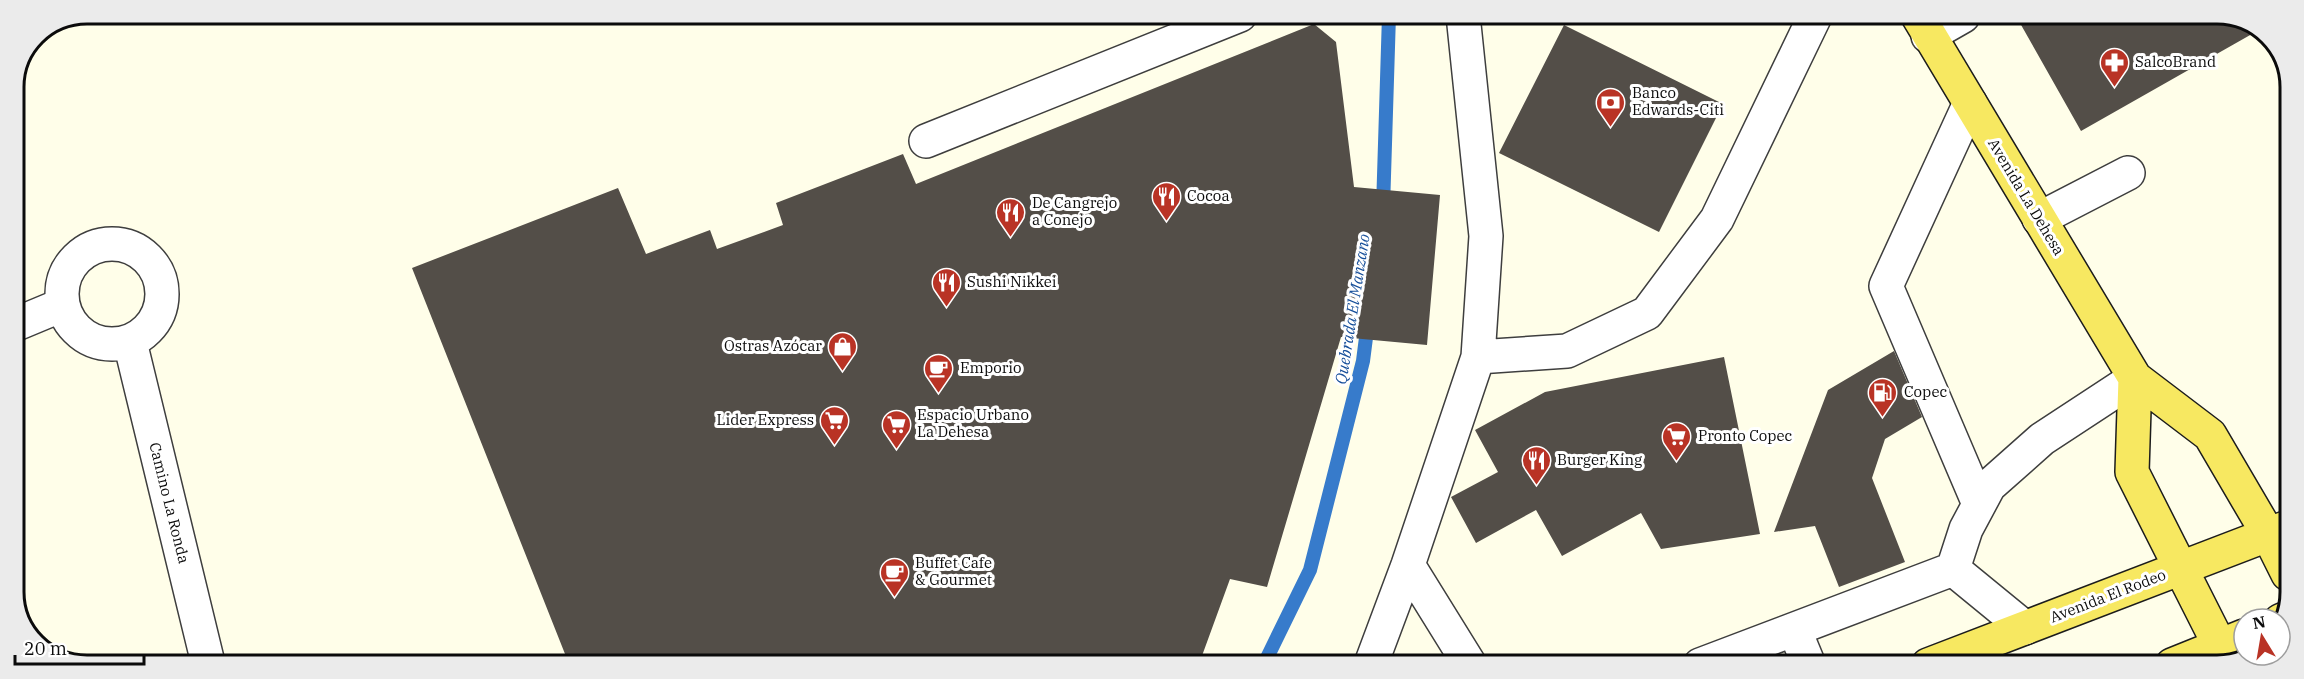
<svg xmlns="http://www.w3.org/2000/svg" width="2304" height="679" viewBox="0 0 2304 679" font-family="'IBM Plex Serif',serif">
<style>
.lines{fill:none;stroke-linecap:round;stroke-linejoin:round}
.stream{stroke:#377bcb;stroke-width:14}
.building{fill:#534e48}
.minor-casing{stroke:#3e3e3e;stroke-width:36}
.major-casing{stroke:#1c1c1c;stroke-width:36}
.minor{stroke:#fff;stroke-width:33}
.major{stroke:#f7e861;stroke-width:33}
.labels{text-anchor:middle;stroke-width:6;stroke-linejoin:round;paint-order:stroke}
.poi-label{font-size:15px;fill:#0b0b0b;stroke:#fff;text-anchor:start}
.street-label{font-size:15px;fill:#0b0b0b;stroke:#fff}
.water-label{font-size:16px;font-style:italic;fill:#174f9a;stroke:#fff}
.rim{fill:none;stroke:#0b0b0b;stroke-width:3}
</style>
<rect width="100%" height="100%" fill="#fffee9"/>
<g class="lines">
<!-- stream -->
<path class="stream" d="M 1383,208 L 1389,15
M 1264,664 L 1310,570 L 1363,361 L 1368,322"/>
</g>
<!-- building -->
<path class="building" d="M 2016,16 L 2236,16 L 2259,30 L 2081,131 Z
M 1314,24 L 1336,42 L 1354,187 L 1440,195 L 1427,345 L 1341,337 L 1267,587 L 1230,579 L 1199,664 L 569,664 L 412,268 L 618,188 L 646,254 L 710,230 L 717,249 L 783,225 L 776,203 L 903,154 L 916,184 Z
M 1564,25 L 1723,104 L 1659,232 L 1499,153 Z
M 1894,351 L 1922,417 L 1885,439 L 1872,478 L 1905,562 L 1839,587 L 1815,526 L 1774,532 L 1828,390 Z
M 1724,357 L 1760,534 L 1661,549 L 1641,513 L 1562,556 L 1536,510 L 1476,543 L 1451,497 L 1498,472 L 1475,430 L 1545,392 Z"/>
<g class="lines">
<defs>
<path id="minor" d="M 1928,36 L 1963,16
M 1970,103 L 1886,286 L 1979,504
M 926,141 L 1240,15
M 2039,219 L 2128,173
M62 294a50 50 0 1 1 100 0a50 50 0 1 1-100 0Z
M 14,325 L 62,305
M 130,342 L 208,663
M 1478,357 L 1567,351 L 1647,313 L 1717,219 L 1815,16
M 1408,565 L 1470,665
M 2025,628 L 1953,569 L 1966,529 L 1989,486 L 2042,439 L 2135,378
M 1795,631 L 1809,665
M 1371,664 L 1408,565 L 1478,357 L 1486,236 L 1463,15
M 1700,665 L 1953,569"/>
<path id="major" d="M 1918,16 L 2135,378 L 2210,435 L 2268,534 L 2288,574
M 2135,378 L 2132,472 L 2228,662
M 2280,621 L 2282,620
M 1928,665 L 2288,527
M 2172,665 L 2244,636"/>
</defs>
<!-- minor casing -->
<use href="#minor" class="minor-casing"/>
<!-- major casing -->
<use href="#major" class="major-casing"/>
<!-- minor -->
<use href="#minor" class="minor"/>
<!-- major -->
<use href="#major" class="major"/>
</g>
<!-- icons -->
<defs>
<symbol id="pharmacy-pin" viewBox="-11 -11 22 30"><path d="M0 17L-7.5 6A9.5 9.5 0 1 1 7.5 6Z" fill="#b93325" stroke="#fff"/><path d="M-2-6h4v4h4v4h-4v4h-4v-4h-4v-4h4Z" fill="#fff"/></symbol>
<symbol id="bank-pin" viewBox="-11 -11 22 30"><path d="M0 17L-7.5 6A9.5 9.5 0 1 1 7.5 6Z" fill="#b93325" stroke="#fff"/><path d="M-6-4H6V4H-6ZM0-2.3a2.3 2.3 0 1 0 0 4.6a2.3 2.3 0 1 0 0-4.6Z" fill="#fff"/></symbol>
<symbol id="restaurant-pin" viewBox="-11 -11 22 30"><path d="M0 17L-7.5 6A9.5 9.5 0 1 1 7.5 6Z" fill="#b93325" stroke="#fff"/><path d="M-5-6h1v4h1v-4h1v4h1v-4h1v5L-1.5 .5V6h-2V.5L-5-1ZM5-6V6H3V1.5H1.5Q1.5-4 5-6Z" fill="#fff"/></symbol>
<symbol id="shop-pin" viewBox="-11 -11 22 30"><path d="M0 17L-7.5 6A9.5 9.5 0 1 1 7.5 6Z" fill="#b93325" stroke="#fff"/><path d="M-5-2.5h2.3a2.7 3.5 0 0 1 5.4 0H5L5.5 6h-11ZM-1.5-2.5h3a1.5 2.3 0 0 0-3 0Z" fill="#fff"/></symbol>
<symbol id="cafe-pin" viewBox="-11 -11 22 30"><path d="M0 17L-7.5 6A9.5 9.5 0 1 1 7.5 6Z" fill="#b93325" stroke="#fff"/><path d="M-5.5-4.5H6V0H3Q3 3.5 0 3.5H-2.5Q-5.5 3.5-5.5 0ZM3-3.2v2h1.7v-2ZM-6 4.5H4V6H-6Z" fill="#fff"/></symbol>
<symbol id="fuel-pin" viewBox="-11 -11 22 30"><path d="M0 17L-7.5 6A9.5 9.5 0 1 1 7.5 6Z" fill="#b93325" stroke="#fff"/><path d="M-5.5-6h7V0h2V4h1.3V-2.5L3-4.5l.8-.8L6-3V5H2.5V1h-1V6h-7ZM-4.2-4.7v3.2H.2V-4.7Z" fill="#fff"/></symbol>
<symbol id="supermarket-pin" viewBox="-11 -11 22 30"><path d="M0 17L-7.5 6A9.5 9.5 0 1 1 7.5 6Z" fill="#b93325" stroke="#fff"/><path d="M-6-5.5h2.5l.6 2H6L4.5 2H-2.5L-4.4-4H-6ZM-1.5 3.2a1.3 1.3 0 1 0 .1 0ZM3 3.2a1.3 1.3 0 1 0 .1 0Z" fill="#fff"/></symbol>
</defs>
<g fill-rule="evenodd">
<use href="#pharmacy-pin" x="2098" y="46" width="33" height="45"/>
<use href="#bank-pin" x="1594" y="86" width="33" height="45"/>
<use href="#restaurant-pin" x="1150" y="180" width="33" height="45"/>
<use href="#restaurant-pin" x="994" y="196" width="33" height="45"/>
<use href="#restaurant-pin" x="930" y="266" width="33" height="45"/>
<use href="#shop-pin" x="826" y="330" width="33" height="45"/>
<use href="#cafe-pin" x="922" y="352" width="33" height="45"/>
<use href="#fuel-pin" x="1866" y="376" width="33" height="45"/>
<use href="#supermarket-pin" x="818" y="404" width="33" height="45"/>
<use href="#supermarket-pin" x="880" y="408" width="33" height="45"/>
<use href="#supermarket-pin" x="1660" y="420" width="33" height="45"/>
<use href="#restaurant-pin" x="1520" y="444" width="33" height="45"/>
<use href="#cafe-pin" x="878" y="556" width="33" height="45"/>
</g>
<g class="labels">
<!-- poi labels -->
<g class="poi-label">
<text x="2135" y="67">SalcoBrand</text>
<text x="1632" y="98">Banco<tspan x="1632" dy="17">Edwards-Citi</tspan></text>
<text x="1187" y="201">Cocoa</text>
<text x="1032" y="208">De Cangrejo<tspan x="1032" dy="17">a Conejo</tspan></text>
<text x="967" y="287">Sushi Nikkei</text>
<text x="822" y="351" text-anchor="end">Ostras Azócar</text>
<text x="960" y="373">Emporio</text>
<text x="1904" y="397">Copec</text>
<text x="917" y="420">Espacio Urbano<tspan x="917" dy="17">La Dehesa</tspan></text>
<text x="814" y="425" text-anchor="end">Lider Express</text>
<text x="1698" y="441">Pronto Copec</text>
<text x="1557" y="465">Burger King</text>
<text x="915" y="568">Buffet Cafe<tspan x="915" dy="17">&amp; Gourmet</tspan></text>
</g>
<!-- street labels -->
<g class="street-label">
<text transform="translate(2026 197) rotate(59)" y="5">Avenida La Dehesa</text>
<text transform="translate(169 503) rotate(76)" y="5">Camino La Ronda</text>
<text transform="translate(2108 596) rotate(-21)" y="5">Avenida El Rodeo</text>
</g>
<!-- water labels -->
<g class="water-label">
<text transform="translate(1352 309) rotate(-81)" y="6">Quebrada El Manzano</text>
</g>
</g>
<!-- crop -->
<path d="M0 0H2304V679H0ZM87 24H2217A63 63 0 0 1 2280 87V592A63 63 0 0 1 2217 655H87A63 63 0 0 1 24 592V87A63 63 0 0 1 87 24Z" fill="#ebebeb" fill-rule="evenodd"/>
<path class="rim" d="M87 24H2217A63 63 0 0 1 2280 87V592A63 63 0 0 1 2217 655H87A63 63 0 0 1 24 592V87A63 63 0 0 1 87 24Z"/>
<!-- north arrow -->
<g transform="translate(2262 637) rotate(349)"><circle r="28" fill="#ffffff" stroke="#9d9d9d" stroke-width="1.5"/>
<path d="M0-4.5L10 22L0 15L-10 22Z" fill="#b93325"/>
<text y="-9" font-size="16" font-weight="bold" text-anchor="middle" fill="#0b0b0b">N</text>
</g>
<!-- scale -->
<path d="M15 655v9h129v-9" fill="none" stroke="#0b0b0b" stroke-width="3"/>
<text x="24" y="655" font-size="18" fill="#0b0b0b" stroke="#ffffff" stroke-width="4.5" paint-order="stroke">20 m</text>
</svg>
